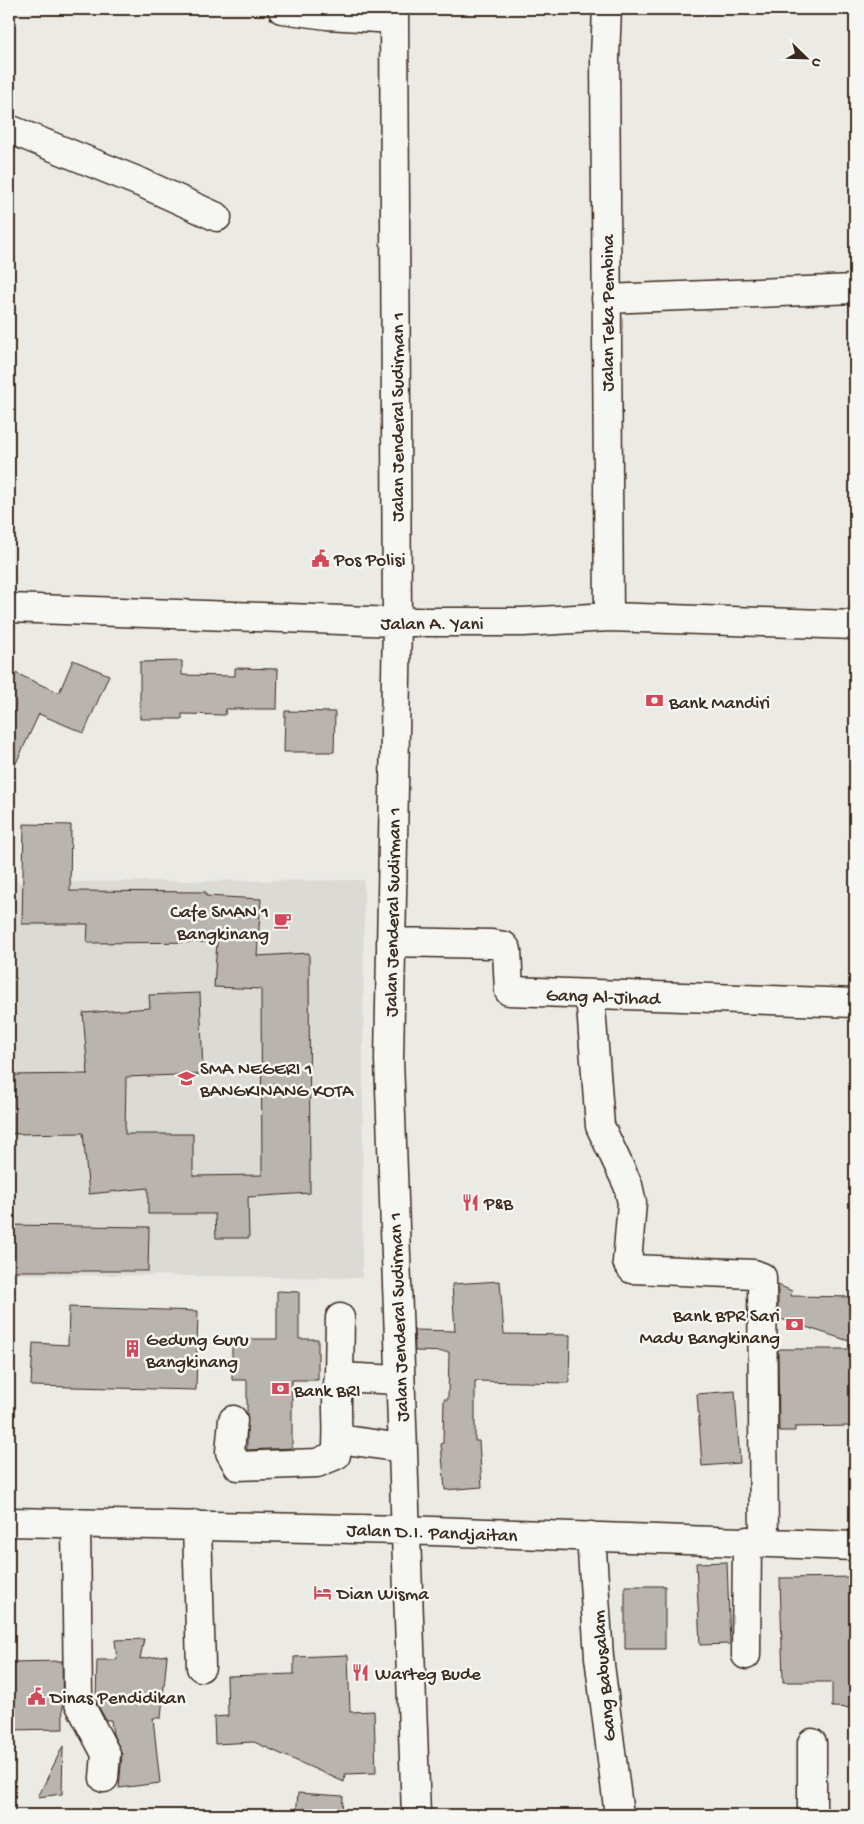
<svg xmlns="http://www.w3.org/2000/svg" width="864" height="1824" viewBox="0 0 864 1824" font-family="'Gochi Hand',sans-serif">
<style>
.built{fill:#dcdad4}
.building{fill:#bab4ae;stroke:#3b2a1e}
.lines{fill:none;stroke-linecap:round;stroke-linejoin:round}
.minor-casing{stroke:#3b2a1e;stroke-width:31}
.minor{stroke:#f6f6f2;stroke-width:28}
.labels{text-anchor:middle;stroke-width:5;stroke-linejoin:round;paint-order:stroke}
.street-label{font-size:19px;fill:#3b2a1e;stroke:#f6f6f2}
.poi-label{font-size:19px;fill:#3b2a1e;stroke:#f6f6f2;text-anchor:start}
</style>
<rect width="100%" height="100%" fill="#ebeae5"/>
<filter id="ink" filterUnits="userSpaceOnUse"><feTurbulence type="fractalNoise" baseFrequency=".02" numOctaves="2"/><feDisplacementMap in="SourceGraphic" scale="10" xChannelSelector="R" yChannelSelector="G"/><feConvolveMatrix kernelMatrix="1 2 1 2 8 2 1 2 1" color-interpolation-filters="sRGB"/></filter>
<g filter="url(#ink)">
<!-- built -->
<path class="built" d="M 364,880 L 362,1278 L 9,1274 L 9,882 Z"/>
<!-- building -->
<path class="building" d="M 73,660 L 109,675 L 84,733 L 39,714 L 9,778 L 9,670 L 59,693 Z
M 182,661 L 182,675 L 235,676 L 235,668 L 278,669 L 277,709 L 226,709 L 225,715 L 182,714 L 182,719 L 140,719 L 140,662 Z
M 285,711 L 335,712 L 334,752 L 284,752 Z
M 24,824 L 71,825 L 70,891 L 206,892 L 206,896 L 261,899 L 257,956 L 309,953 L 310,1193 L 248,1197 L 249,1238 L 216,1238 L 215,1214 L 148,1214 L 148,1188 L 89,1194 L 83,1133 L 9,1134 L 9,1075 L 88,1074 L 83,1013 L 150,1008 L 149,995 L 200,993 L 203,1074 L 126,1077 L 125,1134 L 193,1134 L 193,1176 L 262,1175 L 261,989 L 214,987 L 217,942 L 87,943 L 88,924 L 22,924 Z
M 9,1225 L 149,1227 L 148,1271 L 9,1271 Z
M 500,1281 L 504,1334 L 570,1335 L 569,1383 L 475,1381 L 475,1441 L 479,1441 L 482,1487 L 445,1490 L 441,1444 L 443,1443 L 444,1399 L 448,1399 L 449,1352 L 415,1351 L 414,1330 L 455,1331 L 452,1284 Z
M 778,1285 L 792,1291 L 791,1296 L 855,1297 L 855,1343 L 778,1318 Z
M 277,1291 L 299,1292 L 299,1339 L 318,1339 L 318,1380 L 292,1380 L 292,1448 L 247,1450 L 247,1380 L 232,1380 L 232,1339 L 277,1339 Z
M 69,1307 L 198,1311 L 196,1390 L 31,1386 L 33,1343 L 68,1345 Z
M 778,1349 L 855,1349 L 852,1426 L 795,1427 L 795,1431 L 779,1431 Z
M 735,1391 L 740,1463 L 702,1466 L 697,1394 Z
M 727,1562 L 730,1644 L 700,1645 L 696,1563 Z
M 855,1577 L 855,1708 L 832,1707 L 832,1682 L 783,1682 L 780,1578 Z
M 625,1586 L 665,1586 L 665,1649 L 625,1649 Z
M 144,1639 L 140,1659 L 167,1655 L 161,1718 L 153,1718 L 160,1783 L 119,1788 L 122,1755 L 113,1734 L 111,1720 L 106,1720 L 96,1702 L 97,1660 L 117,1660 L 115,1640 Z
M 348,1655 L 350,1712 L 374,1711 L 376,1773 L 345,1774 L 344,1782 L 254,1742 L 215,1744 L 214,1717 L 228,1716 L 227,1676 L 294,1674 L 294,1657 Z
M 62,1661 L 63,1729 L 9,1730 L 9,1662 Z
M 63,1746 L 62,1794 L 38,1797 Z
M 298,1793 L 343,1796 L 342,1815 L 296,1815 Z"/>
<g class="lines">
<defs>
<path id="minor" d="M 282,9 L 327,15 L 394,19
M 394,9 L 397,622 L 389,1060 L 416,1815
M 607,9 L 605,57 L 609,617
M 9,129 L 142,183 L 217,217
M 606,299 L 855,289
M 9,608 L 397,622 L 523,622 L 609,617 L 855,625
M 391,942 L 492,944 L 504,946 L 507,950 L 509,991 L 855,1003
M 590,994 L 600,1126 L 628,1185 L 632,1203 L 627,1262 L 632,1269 L 754,1274 L 762,1277 L 764,1542
M 339,1377 L 340,1318
M 233,1420 L 230,1452 L 238,1466 L 317,1463 L 336,1455 C 340,1429 334,1403 339,1377 L 399,1380
M 339,1439 L 402,1448
M 9,1522 L 404,1530 L 855,1546
M 76,1523 L 78,1701 L 106,1754 L 104,1778
M 197,1525 L 201,1667
M 591,1536 L 599,1657 L 619,1815
M 746,1655 L 747,1541
M 812,1815 L 812,1743"/>
</defs>
<!-- minor casing -->
<use href="#minor" class="minor-casing"/>
<!-- minor -->
<use href="#minor" class="minor"/>
</g>
</g>
<!-- icons -->
<defs>
<symbol id="civic-bare" viewBox="-9 -9 18 18"><path d="M-.6-6.5H3V-4.5H.6V-3L4-1V1h2V6H-6V1h2V-1L-.6-3ZM-1.2 2.5V6h2.4V2.5Z" fill="#d1495b" stroke="#f6f6f2" stroke-width="2.5" paint-order="stroke"/></symbol>
<symbol id="bank-bare" viewBox="-9 -9 18 18"><path d="M-6-4H6V4H-6ZM0-2.3a2.3 2.3 0 1 0 0 4.6a2.3 2.3 0 1 0 0-4.6Z" fill="#d1495b" stroke="#f6f6f2" stroke-width="2.5" paint-order="stroke"/></symbol>
<symbol id="cafe-bare" viewBox="-9 -9 18 18"><path d="M-5.5-4.5H6V0H3Q3 3.5 0 3.5H-2.5Q-5.5 3.5-5.5 0ZM3-3.2v2h1.7v-2ZM-6 4.5H4V6H-6Z" fill="#d1495b" stroke="#f6f6f2" stroke-width="2.5" paint-order="stroke"/></symbol>
<symbol id="school-bare" viewBox="-9 -9 18 18"><path d="M0-5L7-2L0 1L-7-2ZM-4 1L0 2.5L4 1V4Q0 6-4 4Z" fill="#d1495b" stroke="#f6f6f2" stroke-width="2.5" paint-order="stroke"/></symbol>
<symbol id="restaurant-bare" viewBox="-9 -9 18 18"><path d="M-5-6h1v4h1v-4h1v4h1v-4h1v5L-1.5 .5V6h-2V.5L-5-1ZM5-6V6H3V1.5H1.5Q1.5-4 5-6Z" fill="#d1495b" stroke="#f6f6f2" stroke-width="2.5" paint-order="stroke"/></symbol>
<symbol id="building-bare" viewBox="-9 -9 18 18"><path d="M-4-6H4V6H1V3H-1V6H-4ZM-2.5-4.3h1.7v1.8h-1.7ZM.8-4.3h1.7v1.8H.8ZM-2.5-1h1.7V.8h-1.7ZM.8-1h1.7V.8H.8Z" fill="#d1495b" stroke="#f6f6f2" stroke-width="2.5" paint-order="stroke"/></symbol>
<symbol id="hotel-bare" viewBox="-9 -9 18 18"><path d="M-6-4.5h1.5V1H6V5H4.5V3h-9V5H-6ZM-4 0a1.8 1.8 0 1 1 3.6 0ZM.5 0V-2.5h3Q6-2.5 6 0Z" fill="#d1495b" stroke="#f6f6f2" stroke-width="2.5" paint-order="stroke"/></symbol>
</defs>
<g fill-rule="evenodd">
<use href="#civic-bare" x="308" y="546" width="25" height="25"/>
<use href="#bank-bare" x="642" y="688" width="25" height="25"/>
<use href="#cafe-bare" x="270" y="908" width="25" height="25"/>
<use href="#school-bare" x="174" y="1066" width="25" height="25"/>
<use href="#restaurant-bare" x="458" y="1190" width="25" height="25"/>
<use href="#bank-bare" x="782" y="1312" width="25" height="25"/>
<use href="#building-bare" x="120" y="1336" width="25" height="25"/>
<use href="#bank-bare" x="268" y="1376" width="25" height="25"/>
<use href="#hotel-bare" x="310" y="1580" width="25" height="25"/>
<use href="#restaurant-bare" x="348" y="1660" width="25" height="25"/>
<use href="#civic-bare" x="24" y="1684" width="25" height="25"/>
</g>
<g class="labels">
<!-- street labels -->
<g class="street-label">
<text transform="translate(606 313) rotate(-90)" y="7">Jalan Teka Pembina</text>
<text transform="translate(396 417) rotate(-90)" y="7">Jalan Jenderal Sudirman 1</text>
<text x="432" y="629">Jalan A. Yani</text>
<text transform="translate(391 912) rotate(-89)" y="7">Jalan Jenderal Sudirman 1</text>
<text transform="translate(603 995) rotate(2)" y="7">Gang Al-Jihad</text>
<text transform="translate(397 1317) rotate(-92)" y="7">Jalan Jenderal Sudirman 1</text>
<text transform="translate(432 1531) rotate(2)" y="7">Jalan D.I. Pandjaitan</text>
<text transform="translate(602 1676) rotate(-95)" y="7">Gang Babusalam</text>
</g>
<!-- poi labels -->
<g class="poi-label">
<text x="334" y="565">Pos Polisi</text>
<text x="669" y="708">Bank Mandiri</text>
<text x="269" y="917" text-anchor="end">Cafe SMAN 1<tspan x="269" dy="22">Bangkinang</tspan></text>
<text x="200" y="1074">SMA NEGERI 1<tspan x="200" dy="22">BANGKINANG KOTA</tspan></text>
<text x="484" y="1209">P&amp;B</text>
<text x="780" y="1321" text-anchor="end">Bank BPR Sari<tspan x="780" dy="22">Madu Bangkinang</tspan></text>
<text x="146" y="1345">Gedung Guru<tspan x="146" dy="22">Bangkinang</tspan></text>
<text x="294" y="1396">Bank BRI</text>
<text x="337" y="1599">Dian Wisma</text>
<text x="375" y="1679">Warteg Bude</text>
<text x="50" y="1703">Dinas Pendidikan</text>
</g>
</g>
<!-- margin -->
<rect width="864" height="1824" fill="none" stroke="#f6f6f2" stroke-width="30"/>
<rect x="15" y="15" width="834" height="1794" fill="none" stroke="#3b2a1e" stroke-width="2" filter="url(#ink)"/>
<!-- north arrow -->
<g transform="translate(806 58) rotate(113)" stroke="#f6f6f2" stroke-width="4" paint-order="stroke">
<path d="M0-4L9 19L0 12L-9 19Z" fill="#3b2a1e"/>
<text y="-8" font-size="14" font-weight="bold" text-anchor="middle" fill="#3b2a1e">U</text>
</g>
</svg>
